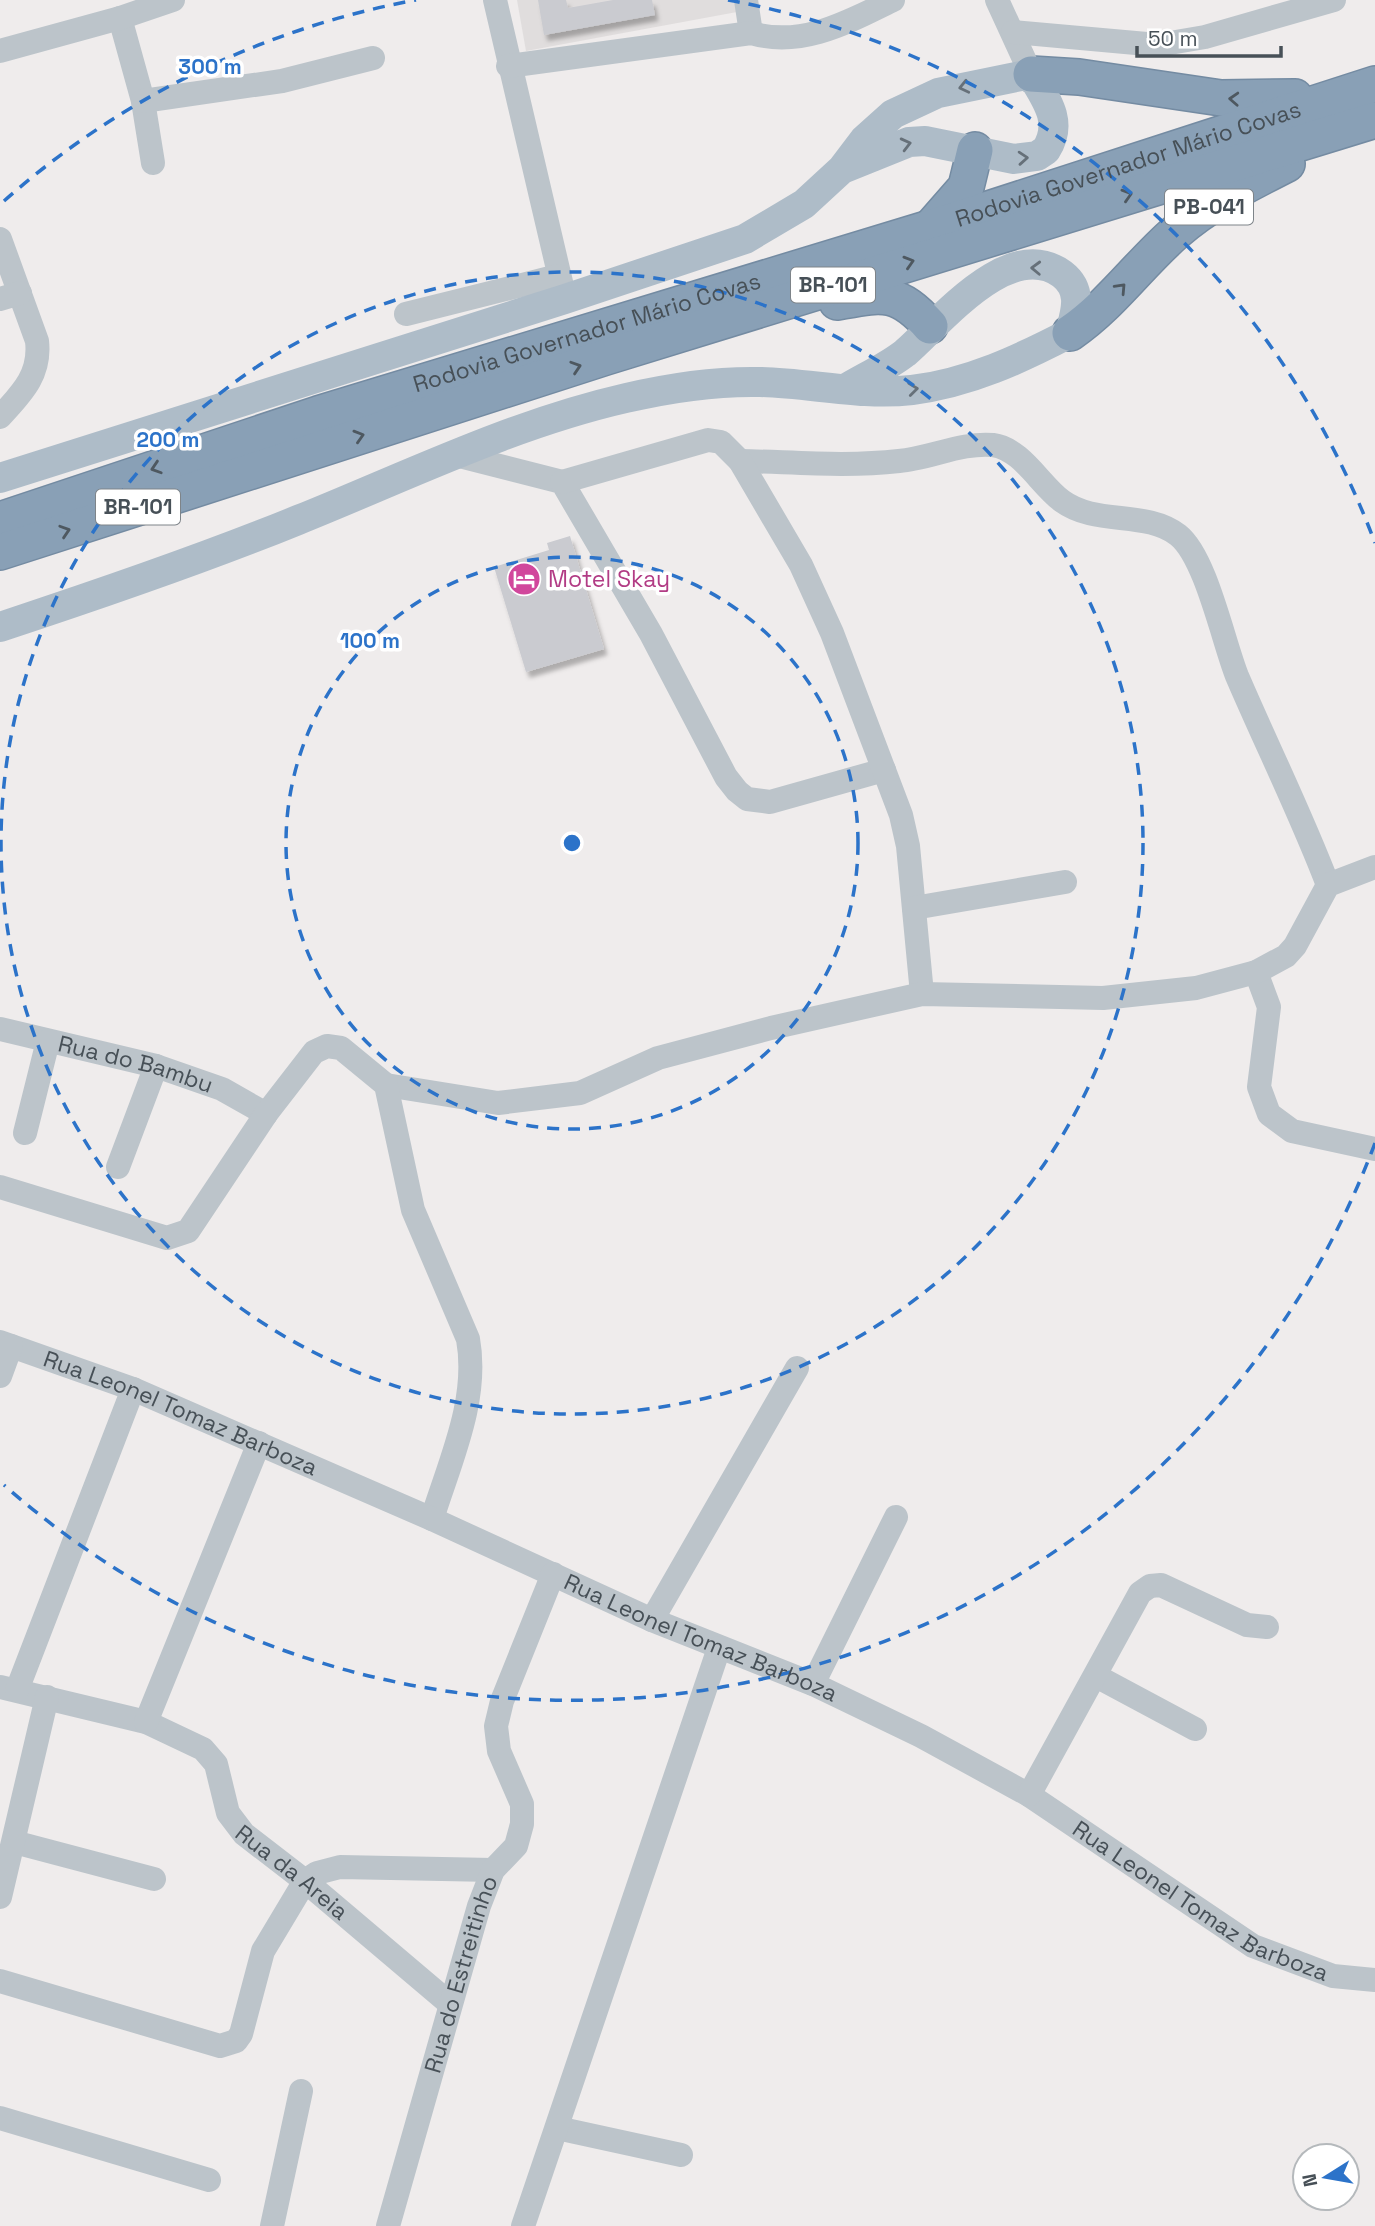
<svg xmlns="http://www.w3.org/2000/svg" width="1375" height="2226" viewBox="0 0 1375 2226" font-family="'Space Grotesk',sans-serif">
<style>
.education{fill:#e0dddd}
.building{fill:#cacbd0;filter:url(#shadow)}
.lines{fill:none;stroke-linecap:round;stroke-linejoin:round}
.highway-casing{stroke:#748ba2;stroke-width:38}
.minor{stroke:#bcc4ca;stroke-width:24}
.major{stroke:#aebcc8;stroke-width:30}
.highway{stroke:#89a0b6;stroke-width:35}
.oneway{stroke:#667079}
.oneway2{stroke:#4e5860}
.ring{fill:none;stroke:#2c73c9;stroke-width:3.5;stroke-dasharray:12 9}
.labels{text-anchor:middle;stroke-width:7;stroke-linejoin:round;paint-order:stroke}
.shield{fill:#fff;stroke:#7e8489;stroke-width:2}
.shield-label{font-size:21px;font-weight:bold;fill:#475057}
.street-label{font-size:23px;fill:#475057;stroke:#fff}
.hotel-label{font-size:23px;fill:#b23c85;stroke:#fff;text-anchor:start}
.centre{fill:#2c73c9;stroke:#fff;stroke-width:3.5}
.ring-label{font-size:21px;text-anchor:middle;font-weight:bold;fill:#2c73c9;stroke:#fff;stroke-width:7;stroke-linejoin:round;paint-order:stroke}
</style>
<defs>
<filter id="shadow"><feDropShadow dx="3.5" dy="6" stdDeviation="2" flood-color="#0004"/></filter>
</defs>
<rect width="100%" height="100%" fill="#efecec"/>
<!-- education -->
<path class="education" d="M 517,0 L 735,0 L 737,12 L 526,51 Z"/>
<!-- building -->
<path class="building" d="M 538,0 L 566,0 L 568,8 L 613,0 L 652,0 L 655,15 L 544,35 Z
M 570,536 L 604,649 L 526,672 L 494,567 L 549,550 L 547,543 Z"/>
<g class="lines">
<defs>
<g id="highway">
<path d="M 1031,74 L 1079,77 L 1221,98 L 1295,97"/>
<path d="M 931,227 L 966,187 L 975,150"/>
<path d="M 837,302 C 882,294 897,289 930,326"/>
<path d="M 1070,333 C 1111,305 1139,264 1176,232 C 1209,203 1248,184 1287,164"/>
<path id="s5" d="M 0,520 L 318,414 L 930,228 L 1375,84"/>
<path d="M 0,552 L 606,357 L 1375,120"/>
</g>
</defs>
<!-- highway casing -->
<use href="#highway" class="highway-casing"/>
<!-- minor -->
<g class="minor">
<path d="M 495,0 L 565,299"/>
<path d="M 746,0 L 751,33"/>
<path d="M 997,0 L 1031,74"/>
<path d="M 120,18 L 143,101 L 153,163"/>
<path d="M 1013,32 L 1158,45 L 1205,37 L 1334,0"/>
<path d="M 0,51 L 120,18 L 173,0"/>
<path d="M 508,66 L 751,33 C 802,48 848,22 893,0"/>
<path d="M 143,101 L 282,81 L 373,58"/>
<path d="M 0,239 L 37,341 C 41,375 21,394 0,417"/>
<path d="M 0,299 L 20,293"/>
<path d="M 406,314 L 558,276"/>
<path d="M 456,455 L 562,482 L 651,634 L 726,777 L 737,791 L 747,799 L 770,802 L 884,770"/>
<path d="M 740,461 C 793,462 847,467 899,461 C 930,458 963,442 993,445 C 1022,449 1040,485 1062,501 C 1096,526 1146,510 1178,535 C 1206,557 1223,641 1237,676 C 1267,746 1301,814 1328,885"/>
<path d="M 562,482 L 708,440 L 721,442 L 740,461 L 801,565 L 832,633 L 901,815 L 908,846 L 922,994"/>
<path d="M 914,908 L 1065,882"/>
<path d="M 1256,972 L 1269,1007 L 1259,1087 L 1269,1114 L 1292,1131 L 1375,1149"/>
<path id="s1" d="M 0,1029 L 156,1066 L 222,1089 L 266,1114"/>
<path d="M 386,1085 L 498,1103 L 580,1093 L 658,1058 L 771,1028 L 922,994 L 1103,998 L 1196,988 L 1256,972 L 1286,956 L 1295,946 L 1328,885 L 1375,867"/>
<path d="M 25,1133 L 48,1041"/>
<path d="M 118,1167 L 156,1066"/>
<path d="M 0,1187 L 167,1238 L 188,1231 L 266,1114 L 314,1052 L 327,1046 L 341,1048 L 386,1085 L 413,1210 L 468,1339 C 479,1400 450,1461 432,1519"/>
<path id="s2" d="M 0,1342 L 133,1389 L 432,1519 L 652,1620 L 813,1684 L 921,1736 L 1029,1795 L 1253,1946 L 1333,1976 L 1375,1980"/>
<path d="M 0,1376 L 11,1346"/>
<path d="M 652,1620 L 797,1368"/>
<path d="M 1096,1676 L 1195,1729"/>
<path d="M 813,1684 L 896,1517"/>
<path id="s3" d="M 0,1687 L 146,1722 L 203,1749 L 216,1764 L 228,1813 L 244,1834 L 305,1881 L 449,2003"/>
<path d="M 17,1690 L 133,1389"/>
<path d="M 146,1722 L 259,1443"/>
<path d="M 1029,1795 L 1140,1593 L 1150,1586 L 1161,1585 L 1247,1625 L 1267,1627"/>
<path d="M 14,1842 L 154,1879"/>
<path d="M 0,1897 L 47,1697"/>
<path d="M 0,1981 L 220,2046 L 236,2041 L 241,2034 L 263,1951 L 305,1881 L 317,1873 L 340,1867 L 493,1870"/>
<path d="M 0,2118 L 209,2180"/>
<path d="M 557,2128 L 681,2155"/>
<path d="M 272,2226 L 301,2091"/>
<path id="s4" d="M 388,2226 L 479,1906 L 493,1870 L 516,1846 L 522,1824 L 522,1804 L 499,1751 L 496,1726 L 502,1701 L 553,1574"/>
<path d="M 523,2226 L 719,1648"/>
</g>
<!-- major -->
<path class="major" d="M 0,478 L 565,299 L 745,239 L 804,204 L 842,169 L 864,140 L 893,114 L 938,93 L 1031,74 C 1046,99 1064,122 1046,150 L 1037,156 L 1014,159 L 925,141 L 909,142 L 842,169
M 0,627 C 100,594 200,560 298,520 C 405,477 512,424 626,398 C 669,388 715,381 760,382 C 810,383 862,396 912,390 C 969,383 1020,359 1070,333 C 1076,311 1083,290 1062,274 C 1009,235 939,324 905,353 C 887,367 865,377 845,389"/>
<!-- highway -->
<use href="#highway" class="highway"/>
</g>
<!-- one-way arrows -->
<defs><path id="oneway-chevron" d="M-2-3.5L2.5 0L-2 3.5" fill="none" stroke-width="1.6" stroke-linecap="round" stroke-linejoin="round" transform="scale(1.75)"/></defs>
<g class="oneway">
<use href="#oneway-chevron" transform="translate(964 87) rotate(167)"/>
<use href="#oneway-chevron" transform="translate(906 144) rotate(-14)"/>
<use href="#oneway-chevron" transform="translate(1023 158) rotate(-4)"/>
<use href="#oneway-chevron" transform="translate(1036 268) rotate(-178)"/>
<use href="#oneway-chevron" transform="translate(913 389) rotate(-7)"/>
</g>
<g class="oneway2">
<use href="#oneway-chevron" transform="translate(1234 99) rotate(-177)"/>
<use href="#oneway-chevron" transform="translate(1127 195) rotate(-17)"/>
<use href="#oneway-chevron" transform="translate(909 262) rotate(-17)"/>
<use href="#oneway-chevron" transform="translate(1121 288) rotate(-47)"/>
<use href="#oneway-chevron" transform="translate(576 367) rotate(-18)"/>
<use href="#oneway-chevron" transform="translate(359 436) rotate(-17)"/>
<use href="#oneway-chevron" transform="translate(156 468) rotate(162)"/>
<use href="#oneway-chevron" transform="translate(65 531) rotate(-18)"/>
</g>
<!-- distance rings -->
<g class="ring">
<circle cx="572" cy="843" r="286"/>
<circle cx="572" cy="843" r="571"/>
<path d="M1375 1143A857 857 0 0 1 4 1485M4 201A857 857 0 0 1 416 0M728 0A857 857 0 0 1 1375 543"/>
</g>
<!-- icons -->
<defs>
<symbol id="hotel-disc" viewBox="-11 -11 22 22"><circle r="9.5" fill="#d1479c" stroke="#fff"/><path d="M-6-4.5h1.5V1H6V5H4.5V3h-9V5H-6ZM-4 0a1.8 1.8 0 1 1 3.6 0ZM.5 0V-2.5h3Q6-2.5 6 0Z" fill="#fff"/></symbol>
</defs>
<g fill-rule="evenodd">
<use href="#hotel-disc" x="505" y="560" width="38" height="38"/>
</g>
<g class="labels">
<!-- shield labels -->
<g class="shield">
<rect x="1165" y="189.5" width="88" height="35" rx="5"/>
<rect x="791" y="267.5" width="84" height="35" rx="5"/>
<rect x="96" y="489.5" width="84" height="35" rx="5"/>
</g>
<g class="shield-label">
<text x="1209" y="214">PB-041</text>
<text x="833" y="292">BR-101</text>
<text x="138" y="514">BR-101</text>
</g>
<!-- street labels -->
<g class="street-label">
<text dy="8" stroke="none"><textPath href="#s5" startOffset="1183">Rodovia Governador Mário Covas</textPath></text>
<text dy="8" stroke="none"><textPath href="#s5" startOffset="616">Rodovia Governador Mário Covas</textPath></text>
<text dy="8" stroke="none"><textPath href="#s1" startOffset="140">Rua do Bambu</textPath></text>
<text dy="8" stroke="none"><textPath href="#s2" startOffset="194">Rua Leonel Tomaz Barboza</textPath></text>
<text dy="8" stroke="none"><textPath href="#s2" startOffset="761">Rua Leonel Tomaz Barboza</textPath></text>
<text dy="8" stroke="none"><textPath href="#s3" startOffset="371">Rua da Areia</textPath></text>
<text dy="8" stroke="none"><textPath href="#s2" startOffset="1328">Rua Leonel Tomaz Barboza</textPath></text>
<text dy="8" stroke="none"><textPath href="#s4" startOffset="262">Rua do Estreitinho</textPath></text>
</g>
<!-- hotel labels -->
<g class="hotel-label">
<text x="548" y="587">Motel Skay</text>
</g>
</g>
<circle cx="572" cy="843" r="10" class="centre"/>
<g class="ring-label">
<text x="210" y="74">300 m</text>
<text x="168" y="447">200 m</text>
<text x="370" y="648">100 m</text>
</g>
<!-- north arrow -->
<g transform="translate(1326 2177) rotate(259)"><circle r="33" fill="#ffffff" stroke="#b5b9bc" stroke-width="2"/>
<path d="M0-5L12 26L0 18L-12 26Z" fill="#2c73c9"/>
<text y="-10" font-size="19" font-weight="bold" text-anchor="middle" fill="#475057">N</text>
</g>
<!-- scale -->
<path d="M1137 46v10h144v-10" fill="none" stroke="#475057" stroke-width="3.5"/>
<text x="1148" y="46" font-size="21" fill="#475057" stroke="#ffffff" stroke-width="5" paint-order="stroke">50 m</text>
</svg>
